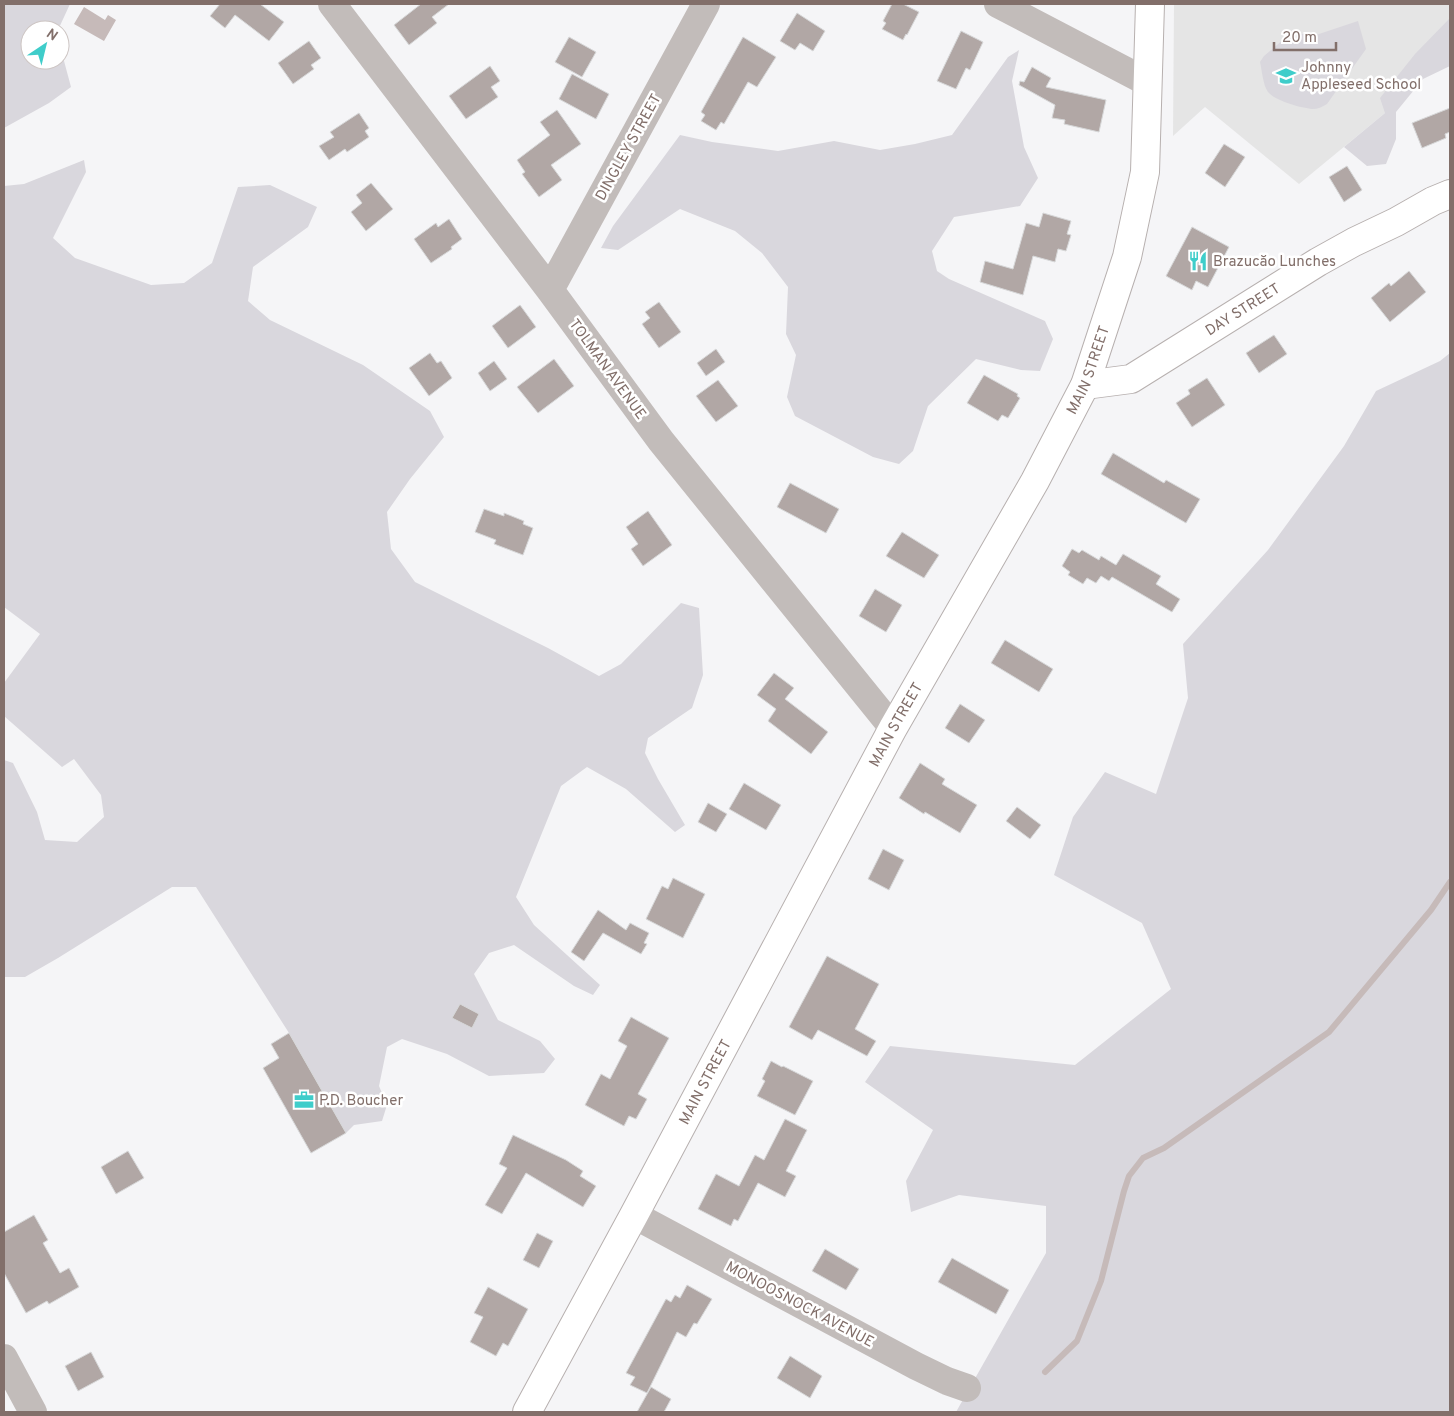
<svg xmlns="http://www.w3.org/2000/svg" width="1454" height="1416" viewBox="0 0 1454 1416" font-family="Overpass,sans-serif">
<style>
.built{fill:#e5e5e5}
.green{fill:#d9d7dd}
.water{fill:#c6bab9}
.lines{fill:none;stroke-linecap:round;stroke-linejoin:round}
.stream{stroke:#c6bab9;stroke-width:6}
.building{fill:#b1a7a5;stroke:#d7d8d9}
.major-casing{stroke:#b7b0af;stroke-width:30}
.minor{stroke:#c2bcba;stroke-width:28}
.major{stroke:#fff;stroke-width:28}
.labels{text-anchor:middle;stroke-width:5;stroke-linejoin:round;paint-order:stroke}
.poi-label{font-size:15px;fill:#826f6a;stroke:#fff;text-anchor:start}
.street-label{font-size:15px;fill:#826f6a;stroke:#fff}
</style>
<rect width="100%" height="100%" fill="#f5f5f7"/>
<!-- built -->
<path class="built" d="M 1174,4 L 1450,4 L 1450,28 L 1385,113 L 1299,184 L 1205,107 L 1173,136 Z"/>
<!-- green -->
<path class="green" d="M 4,4 L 70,4 L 58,30 L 30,30 L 30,60 L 60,60 L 60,46 L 71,87 L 49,103 L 4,128 Z
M 1450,18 L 1450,66 L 1423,79 L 1396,112 L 1396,139 L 1386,164 L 1367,166 L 1344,147 L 1385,113 L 1380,98 L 1415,54 Z
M 1358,21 L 1366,49 L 1327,104 C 1322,107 1318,109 1312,109 C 1301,108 1275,101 1268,92 C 1263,85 1262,71 1260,62 L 1264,56 L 1291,33 L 1316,35 Z
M 1019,50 L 1012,81 L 1024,147 L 1038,178 L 1020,206 L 954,217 L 932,251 L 937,271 L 949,279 L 1045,321 L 1053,339 L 1040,371 L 1021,370 L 976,359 L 928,406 L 913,451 L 899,464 L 873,457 L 795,416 L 787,397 L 796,355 L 786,334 L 788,287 L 762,253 L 735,231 L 680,209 L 618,250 L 601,248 L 613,226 L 680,135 L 712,142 L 778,151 L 834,141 L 880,150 L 915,144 L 952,135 L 1008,57 Z
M 84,160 L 86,172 L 53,238 L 75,258 L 151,285 L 184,283 L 212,263 L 238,187 L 270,185 L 317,207 L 308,227 L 253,267 L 248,301 L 270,320 L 363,365 L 430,411 L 444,437 L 410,479 L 387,512 L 391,549 L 415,582 L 548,648 L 599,676 L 621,664 L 681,603 L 699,608 L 703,675 L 692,708 L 648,738 L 645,753 L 658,779 L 685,825 L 675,832 L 626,789 L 587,767 L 561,786 L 516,897 L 534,925 L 600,985 L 593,995 L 574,986 L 514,945 L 489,953 L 474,974 L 498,1020 L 540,1041 L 555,1059 L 544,1073 L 489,1076 L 447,1054 L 402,1039 L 387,1047 L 379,1086 L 387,1105 L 382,1121 L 354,1125 L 346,1133 L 289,1033 L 196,887 L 172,887 L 58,958 L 25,977 L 4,977 L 4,760 L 13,763 L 37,812 L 45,840 L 77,842 L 104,817 L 101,795 L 74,759 L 62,767 L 4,716 L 4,683 L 40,634 L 4,607 L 4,186 L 24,184 Z
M 1450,353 L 1450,1412 L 956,1412 L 1046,1253 L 1046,1206 L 959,1195 L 911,1212 L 906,1181 L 933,1130 L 865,1082 L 890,1046 L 1075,1065 L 1171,989 L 1142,923 L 1054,875 L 1073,817 L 1105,772 L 1156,794 L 1188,698 L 1183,644 L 1268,550 L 1344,446 L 1376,391 L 1440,361 Z"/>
<!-- water -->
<path class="water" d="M 84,7 L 105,20 L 108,15 L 116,20 L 104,41 L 74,24 Z"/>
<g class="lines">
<!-- stream -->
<path class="stream" d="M 1045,1372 L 1077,1341 L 1101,1281 L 1124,1191 L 1129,1176 L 1143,1158 L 1164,1148 L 1329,1032 L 1431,910 L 1450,882"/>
</g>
<!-- building -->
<path class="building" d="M 220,4 L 260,4 L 284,22 L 269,41 L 235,15 L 225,28 L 210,16 Z
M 421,4 L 449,4 L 432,17 L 437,23 L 409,45 L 394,25 Z
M 892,4 L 903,4 L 919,12 L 907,35 L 906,34 L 903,40 L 882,29 L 886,23 L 883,21 Z
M 797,13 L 825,31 L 813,51 L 800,43 L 795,50 L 780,41 Z
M 961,31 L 983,42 L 970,70 L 966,68 L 956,89 L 937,81 Z
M 569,37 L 596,52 L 582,77 L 555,62 Z
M 743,37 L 776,57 L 757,87 L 748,82 L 724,124 L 721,122 L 716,130 L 701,121 L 705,115 L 701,112 Z
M 309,41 L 321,58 L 311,65 L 314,69 L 293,84 L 278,63 Z
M 490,66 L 500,81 L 491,87 L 498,97 L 466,119 L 449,96 Z
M 1032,67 L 1051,78 L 1046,87 L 1106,100 L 1099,132 L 1064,124 L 1065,120 L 1052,118 L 1055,105 L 1019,85 L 1020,81 L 1024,82 Z
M 572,74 L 609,94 L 596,119 L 559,99 Z
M 1450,108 L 1450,132 L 1445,134 L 1446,138 L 1422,148 L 1412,123 Z
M 557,110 L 581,144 L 551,165 L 562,180 L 539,197 L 522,174 L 525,172 L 517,160 L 550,135 L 540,122 Z
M 359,113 L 369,128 L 365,131 L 369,137 L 347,152 L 345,149 L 329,160 L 319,146 L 334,137 L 330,132 Z
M 1224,144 L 1245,157 L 1225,187 L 1205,173 Z
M 1347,166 L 1362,190 L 1344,202 L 1329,177 Z
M 371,183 L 393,209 L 366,231 L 351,212 L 362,203 L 356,195 Z
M 1043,213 L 1071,221 L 1067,234 L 1071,235 L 1066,251 L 1058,249 L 1055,262 L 1033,256 L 1023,295 L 980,282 L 985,261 L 1013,269 L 1026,223 L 1039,227 Z
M 449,219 L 462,239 L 451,247 L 452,249 L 431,263 L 414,239 L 436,223 L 438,227 Z
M 1192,227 L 1229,247 L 1208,287 L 1196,281 L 1192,290 L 1166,276 Z
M 1409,271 L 1426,292 L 1390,322 L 1371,298 L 1389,283 L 1391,286 Z
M 659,302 L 681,332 L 659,348 L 642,324 L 650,318 L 645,312 Z
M 520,305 L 536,327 L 508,348 L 492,326 Z
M 1274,335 L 1287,354 L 1259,373 L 1246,353 Z
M 716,349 L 725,362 L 706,376 L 697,363 Z
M 430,353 L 437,363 L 441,361 L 452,378 L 429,396 L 409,368 Z
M 554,359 L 574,386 L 538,413 L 517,387 Z
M 494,361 L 507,379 L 490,391 L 478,373 Z
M 984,375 L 1018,394 L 1017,396 L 1020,398 L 1008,418 L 1002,415 L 998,421 L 967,403 Z
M 1207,378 L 1225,405 L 1192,427 L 1176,403 L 1190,394 L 1188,390 Z
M 718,380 L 738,406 L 716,422 L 696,396 Z
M 1113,453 L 1164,483 L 1166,480 L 1200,499 L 1186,523 L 1101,474 Z
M 790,483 L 839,509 L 826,533 L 777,507 Z
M 484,509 L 504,516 L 504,513 L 524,521 L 523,524 L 533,528 L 523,555 L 494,544 L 496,540 L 475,532 Z
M 648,511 L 672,545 L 643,566 L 631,549 L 638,544 L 626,527 Z
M 902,532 L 939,555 L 924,578 L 886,556 Z
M 1072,549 L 1079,553 L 1082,550 L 1099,560 L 1101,556 L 1116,565 L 1123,554 L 1161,576 L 1156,584 L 1180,599 L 1172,612 L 1112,577 L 1109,581 L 1101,576 L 1096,583 L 1087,578 L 1083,584 L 1068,575 L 1070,572 L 1062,566 Z
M 875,589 L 902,605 L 886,632 L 859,616 Z
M 1005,640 L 1053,669 L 1039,692 L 991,663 Z
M 774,673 L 794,688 L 785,699 L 828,732 L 811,754 L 768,721 L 776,709 L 757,695 Z
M 960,704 L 985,720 L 969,743 L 945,728 Z
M 920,763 L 945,779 L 942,784 L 977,805 L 960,833 L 925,812 L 924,814 L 899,798 Z
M 744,783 L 781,805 L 766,830 L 729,809 Z
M 708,803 L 727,814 L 716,832 L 698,822 Z
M 1017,807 L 1041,825 L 1030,839 L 1006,821 Z
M 883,849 L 904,860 L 889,890 L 868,879 Z
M 673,878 L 705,894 L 683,938 L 646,919 L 662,886 L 668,889 Z
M 598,910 L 626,930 L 630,923 L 649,933 L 644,943 L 647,944 L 641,954 L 603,933 L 584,961 L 571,952 Z
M 827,956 L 879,984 L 855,1029 L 876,1041 L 867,1056 L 818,1030 L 812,1040 L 789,1027 Z
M 460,1004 L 479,1014 L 472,1028 L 452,1018 Z
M 631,1017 L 669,1038 L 638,1094 L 647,1099 L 636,1119 L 629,1116 L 624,1126 L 585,1105 L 601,1074 L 610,1079 L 627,1046 L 618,1041 Z
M 289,1033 L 346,1133 L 311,1153 L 263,1068 L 279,1058 L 271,1044 Z
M 771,1061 L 782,1067 L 783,1066 L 813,1081 L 795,1115 L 757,1096 L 765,1081 L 762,1079 Z
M 785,1119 L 807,1130 L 786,1171 L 796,1176 L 785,1197 L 758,1183 L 738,1221 L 734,1219 L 731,1226 L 698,1209 L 716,1174 L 739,1186 L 755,1155 L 764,1160 Z
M 513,1135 L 566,1160 L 583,1171 L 580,1176 L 596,1186 L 583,1207 L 526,1173 L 502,1214 L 485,1205 L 507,1168 L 499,1164 Z
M 128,1151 L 144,1178 L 116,1194 L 101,1167 Z
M 34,1215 L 48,1240 L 43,1243 L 60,1273 L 69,1268 L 79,1287 L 49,1304 L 47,1301 L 26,1313 L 4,1273 L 4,1232 Z
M 537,1233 L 553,1241 L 539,1268 L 523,1260 Z
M 825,1249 L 859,1269 L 846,1290 L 812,1271 Z
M 952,1258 L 1009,1290 L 996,1314 L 938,1282 Z
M 687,1285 L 712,1299 L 697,1324 L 694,1323 L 686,1337 L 677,1332 L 647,1393 L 630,1385 L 635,1377 L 626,1373 L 666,1299 L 671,1302 L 675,1295 L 680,1298 Z
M 488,1287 L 528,1309 L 508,1346 L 503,1343 L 496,1356 L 470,1342 L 483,1317 L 474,1313 Z
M 91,1352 L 104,1377 L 78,1391 L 65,1366 Z
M 790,1356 L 822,1376 L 810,1398 L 777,1378 Z
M 651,1387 L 671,1399 L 664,1412 L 637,1412 Z"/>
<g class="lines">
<defs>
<g id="major">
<path id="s1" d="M 1085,385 L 1131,379 L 1318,262 L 1354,242 L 1396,222 L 1433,201 L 1450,194"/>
<path id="s2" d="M 527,1412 L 634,1215 L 893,728 L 1035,481 L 1085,385 L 1127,257 L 1145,172 L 1150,4"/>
</g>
</defs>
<!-- major casing -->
<use href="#major" class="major-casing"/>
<!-- minor -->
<path class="minor" d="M 332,4 L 550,290 L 661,441 L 893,728
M 998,4 L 1147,82
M 550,290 L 706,4
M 634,1215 L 916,1366 L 947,1381 L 967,1388
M 4,1358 L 33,1412"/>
<!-- major -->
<use href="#major" class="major"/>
</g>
<!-- icons -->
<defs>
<symbol id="school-bare" viewBox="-9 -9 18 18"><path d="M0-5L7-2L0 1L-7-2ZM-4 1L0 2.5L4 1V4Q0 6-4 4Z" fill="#3fcdca" stroke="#fff" stroke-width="2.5" paint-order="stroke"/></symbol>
<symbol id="restaurant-bare" viewBox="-9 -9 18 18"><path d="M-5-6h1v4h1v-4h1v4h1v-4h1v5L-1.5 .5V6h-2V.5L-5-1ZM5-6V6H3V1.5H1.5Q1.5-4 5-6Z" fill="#3fcdca" stroke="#fff" stroke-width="2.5" paint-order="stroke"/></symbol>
<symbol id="office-bare" viewBox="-9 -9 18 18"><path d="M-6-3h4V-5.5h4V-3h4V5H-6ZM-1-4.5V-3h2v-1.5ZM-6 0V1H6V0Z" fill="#3fcdca" stroke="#fff" stroke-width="2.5" paint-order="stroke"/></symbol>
</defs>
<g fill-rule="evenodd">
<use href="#school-bare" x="1272" y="62" width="28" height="28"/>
<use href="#restaurant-bare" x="1184" y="247" width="28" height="28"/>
<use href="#office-bare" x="290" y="1086" width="28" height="28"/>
</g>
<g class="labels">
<!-- poi labels -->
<g class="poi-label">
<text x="1301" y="72">Johnny<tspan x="1301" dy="17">Appleseed School</tspan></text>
<text x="1213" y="266">Brazucăo Lunches</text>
<text x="319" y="1105">P.D. Boucher</text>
</g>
<!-- street labels -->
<g class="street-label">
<text transform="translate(628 147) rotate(-61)" y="5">DINGLEY STREET</text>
<text dy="5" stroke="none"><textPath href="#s1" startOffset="178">DAY STREET</textPath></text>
<text transform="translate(608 369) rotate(54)" y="5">TOLMAN AVENUE</text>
<text dy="5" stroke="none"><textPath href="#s2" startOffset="1184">MAIN STREET</textPath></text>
<text dy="5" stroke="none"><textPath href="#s2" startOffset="780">MAIN STREET</textPath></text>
<text dy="5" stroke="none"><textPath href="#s2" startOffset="375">MAIN STREET</textPath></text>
<text transform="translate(800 1304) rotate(28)" y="5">MONOOSNOCK AVENUE</text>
</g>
</g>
<!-- border -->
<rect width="1454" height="1416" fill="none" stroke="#826f6a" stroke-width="10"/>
<!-- north arrow -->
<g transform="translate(45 45) rotate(35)"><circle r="24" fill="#ffffff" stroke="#cdc5c3"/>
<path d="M0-4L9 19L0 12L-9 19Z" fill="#3fcdca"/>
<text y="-8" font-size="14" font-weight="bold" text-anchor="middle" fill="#826f6a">N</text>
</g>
<!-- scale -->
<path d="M1274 42v8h62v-8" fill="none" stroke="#826f6a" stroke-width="2.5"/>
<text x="1282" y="42" font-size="15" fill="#826f6a" stroke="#ffffff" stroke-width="4" paint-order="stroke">20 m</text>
</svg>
